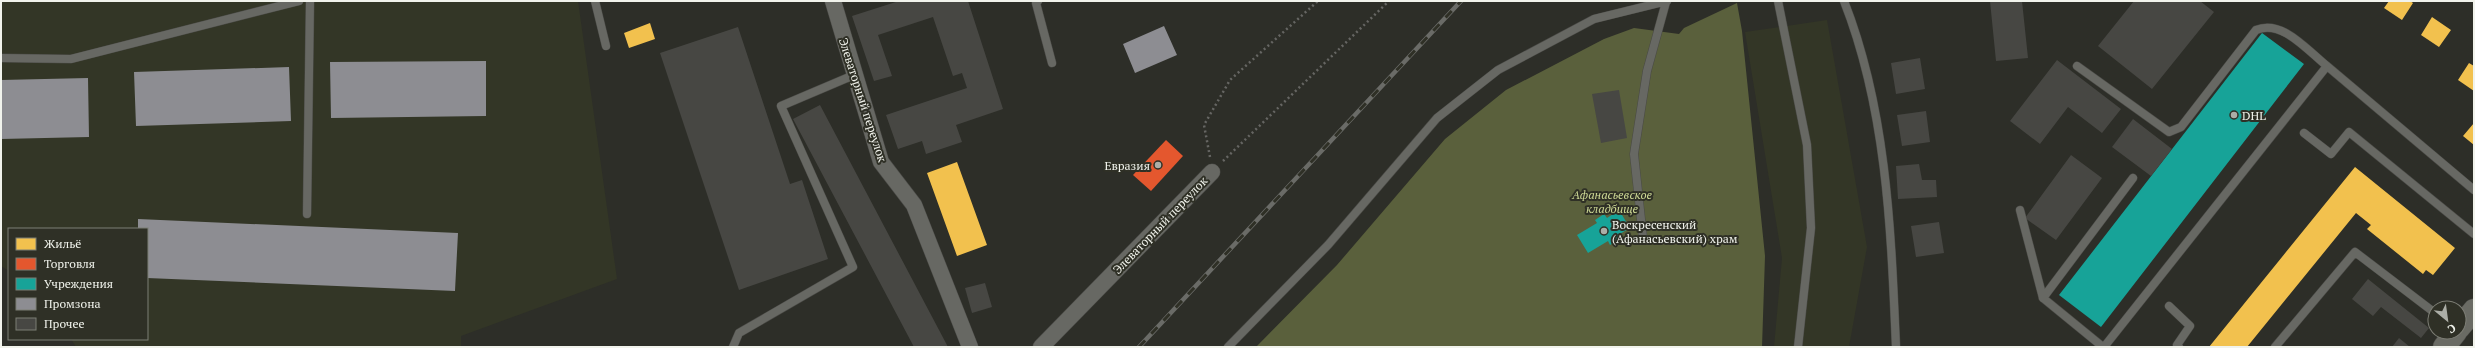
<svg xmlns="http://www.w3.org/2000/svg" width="2475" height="348" font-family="'PT Serif',serif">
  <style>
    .built { fill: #333626 }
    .forest { fill: #5a603c }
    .homes { fill: #f2c14e }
    .shops { fill: #e4572e }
    .public { fill: #17a398 }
    .industry { fill: #8d8d92 }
    .building { fill: #474743 }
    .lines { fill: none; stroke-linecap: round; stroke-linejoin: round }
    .service-casing { stroke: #4a4a46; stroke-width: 9 }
    .minor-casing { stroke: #4a4a46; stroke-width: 17 }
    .secondary-casing { stroke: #4a4a46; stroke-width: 23 }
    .path { stroke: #666663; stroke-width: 2.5; stroke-dasharray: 2 3; stroke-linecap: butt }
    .service { stroke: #676863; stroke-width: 8 }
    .minor { stroke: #676863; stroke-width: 16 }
    .secondary { stroke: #6a6b64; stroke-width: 22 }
    .rail-casing { stroke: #6a6b67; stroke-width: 4.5 }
    .rail { stroke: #2f3026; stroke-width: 3; stroke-dasharray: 9; stroke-linecap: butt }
    .poi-dot { fill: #acaea7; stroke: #2f3026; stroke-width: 1.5 }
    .labels { text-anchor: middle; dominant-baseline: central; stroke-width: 4; stroke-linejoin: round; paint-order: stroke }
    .street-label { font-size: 12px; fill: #f1f3ec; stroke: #2f3026 }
    .poi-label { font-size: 12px; fill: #f1f3ec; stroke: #2f3026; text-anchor: start }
    .park-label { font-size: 12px; font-style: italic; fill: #cfda96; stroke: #2f3026 }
  </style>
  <rect width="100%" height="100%" fill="#2d2e28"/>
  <path class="built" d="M1 1H578L617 279 461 336V347H76L71 339H147V229H9V271L1 266Z
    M1827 20 1867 247 1849 347H1774L1782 258 1745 32Z"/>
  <path class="forest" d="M1737 3 1742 31 1765 256 1762 347H1256L1337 265 1445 139 1506 90 1604 39 1634 28 1679 34 1684 28Z"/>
  <path class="homes" d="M2389 1H2410L2413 3 2402 20 2384 8Z
    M2432 17 2451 30 2439 47 2421 35Z
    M650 23 655 39 629 48 624 33Z
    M2469 63 2474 66V91L2458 80Z
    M2474 123V145L2463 136Z
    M957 162 987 245 957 256 927 173Z
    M2355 167 2455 248 2433 275 2426 270 2423 274 2367 229 2371 225 2356 213 2247 347H2209Z"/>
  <path class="shops" d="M1166 140 1183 156 1151 191 1133 175Z"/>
  <path class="public" d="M2262 33 2304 64 2101 327 2059 295Z
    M1619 210 1630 228 1618 235 1620 238 1610 245 1608 241 1588 253 1577 235 1597 223 1595 220 1604 214 1607 218Z"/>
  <path class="industry" d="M1164 26 1177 55 1135 73 1123 44Z
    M486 61V116L331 118 330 62Z
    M289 67 291 121 136 126 134 72Z
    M88 78 89 137 1 139V80Z
    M138 219 458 233 455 291 147 278V229H138Z"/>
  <path class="building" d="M899 1H968L1003 109 956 125 962 142 926 154 922 141 898 149 886 115 967 88 962 73 953 76 933 17 878 35 892 76 874 81 852 16Z
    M1990 1H2022L2028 58 1996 61Z
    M2134 1H2200L2214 12 2152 89 2098 46Z
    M738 27 790 184 802 180 828 259 739 290 660 53Z
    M1920 58 1925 89 1896 94 1891 63Z
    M2057 60 2121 109 2102 133 2068 107 2040 144 2010 121Z
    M1619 90 1627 138 1601 143 1592 94Z
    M820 105 948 347H914L793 119Z
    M1926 111 1930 142 1902 146 1897 115Z
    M2133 119 2172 149 2151 176 2112 147Z
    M2071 155 2102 178 2056 240 2025 218Z
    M1919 164 1922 180H1936L1937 197 1898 199 1896 166Z
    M1939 222 1944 253 1916 257 1911 226Z
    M2368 279 2429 328 2421 338 2381 307 2373 316 2352 299Z
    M985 283 992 307 972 313 965 288Z
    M2399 338 2410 347H2392Z"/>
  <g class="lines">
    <g class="service-casing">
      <path id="service" d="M595 1 606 46
        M1038 1 1036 3 1052 63
        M1778 1 1807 145 1811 228 1798 347
        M1844 1C1887 110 1891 231 1896 347
        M1 58 71 59 299 1
        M2077 66 2169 132 2181 127 2256 30C2282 19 2307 50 2327 66
        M2304 133 2331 154 2349 132 2474 234
        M2020 210 2043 298
        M307 214 310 1
        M1643 238 1634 154 1647 71 1666 2
        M2169 306 2190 326 2177 345 2179 347
        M733 347 739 333 853 267 781 106 854 75
        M1228 347 1328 245 1437 118 1498 70 1594 19 1667 1
        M2103 347 2043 298 2133 178
        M2104 347 2327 66 2474 190
        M2275 347 2355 252 2435 313"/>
    </g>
    <g class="minor-casing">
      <path id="minor" d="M833 1 881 162 914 205 970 347
        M1041 347 1212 172"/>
    </g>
    <g class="secondary-casing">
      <path id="secondary" d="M2459 328 2474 310
        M2444 347 2456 332"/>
    </g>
    <path class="path" d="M1210 157 1204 125 1230 80 1318 1
      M1223 161 1389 1"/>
    <use href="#service" class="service"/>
    <use href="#minor" class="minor"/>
    <use href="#secondary" class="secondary"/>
    <g class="rail-casing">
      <path id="rail" d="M1139 347 1461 1"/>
    </g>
    <use href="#rail" class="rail"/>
  </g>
  <g class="poi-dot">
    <circle cx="2234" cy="115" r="4"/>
    <circle cx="1158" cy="165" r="4"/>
    <circle cx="1604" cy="231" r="4"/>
  </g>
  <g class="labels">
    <g class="street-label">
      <text transform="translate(863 100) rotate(72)">Элеваторный переулок</text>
      <text transform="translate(1160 225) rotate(-46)">Элеваторный переулок</text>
    </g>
    <g class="poi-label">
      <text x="2242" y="115">DHL</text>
      <text x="1150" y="165" text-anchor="end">Евразия</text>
      <text x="1612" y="224">Воскресенский<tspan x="1612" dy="14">(Афанасьевский) храм</tspan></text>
    </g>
    <g class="park-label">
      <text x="1612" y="194">Афанасьевское<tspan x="1612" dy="14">кладбище</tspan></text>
    </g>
  </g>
  <rect width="2475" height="348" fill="none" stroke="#f1f3ec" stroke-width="4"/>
  <rect x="8" y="228" width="140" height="112" fill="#2f3026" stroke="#7d7e75"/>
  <rect x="16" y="238" width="20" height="12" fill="#f2c14e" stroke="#7d7e75"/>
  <text x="44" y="248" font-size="12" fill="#f1f3ec">Жильё</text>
  <rect x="16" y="258" width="20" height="12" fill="#e4572e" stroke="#7d7e75"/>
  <text x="44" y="268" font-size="12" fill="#f1f3ec">Торговля</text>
  <rect x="16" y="278" width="20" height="12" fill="#17a398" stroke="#7d7e75"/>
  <text x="44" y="288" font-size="12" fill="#f1f3ec">Учреждения</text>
  <rect x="16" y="298" width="20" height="12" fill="#8d8d92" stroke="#7d7e75"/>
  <text x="44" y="308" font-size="12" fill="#f1f3ec">Промзона</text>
  <rect x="16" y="318" width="20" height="12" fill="#474743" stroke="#7d7e75"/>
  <text x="44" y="328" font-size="12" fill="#f1f3ec">Прочее</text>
  <g transform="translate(2447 320) rotate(151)"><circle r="19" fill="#2f3026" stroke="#7d7e75"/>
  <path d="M0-3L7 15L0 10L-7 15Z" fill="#acaea7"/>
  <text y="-6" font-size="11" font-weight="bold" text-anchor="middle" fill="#f1f3ec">С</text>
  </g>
</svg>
